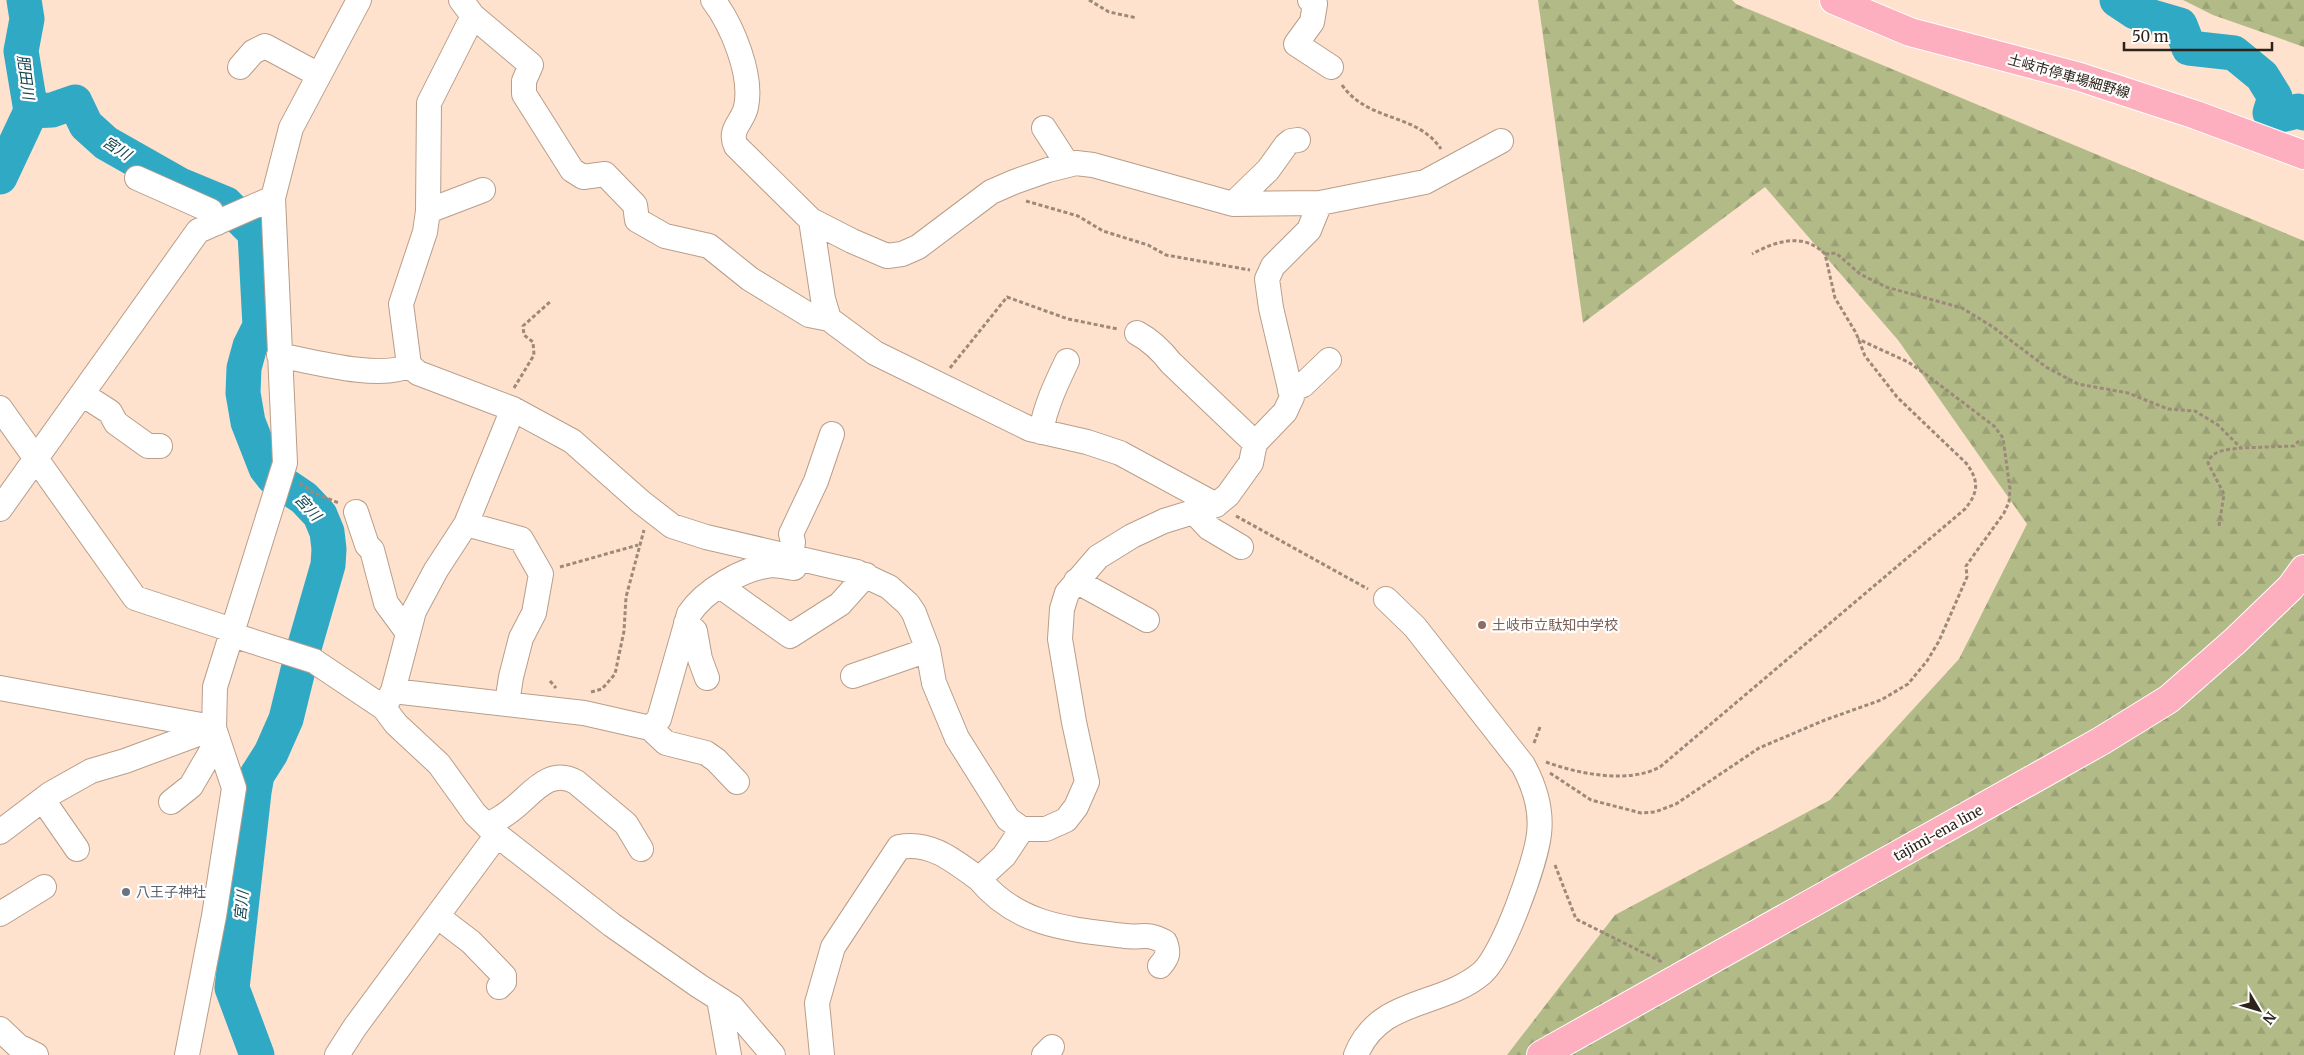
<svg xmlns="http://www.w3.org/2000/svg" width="2304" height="1055" font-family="Merriweather,'Noto Sans JP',serif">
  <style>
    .forest { fill: url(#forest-firs) }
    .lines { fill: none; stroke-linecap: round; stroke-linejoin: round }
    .river { stroke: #30a9c5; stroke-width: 35 }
    .minor-casing { stroke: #b89e8a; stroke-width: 26 }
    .major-casing { stroke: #fff; stroke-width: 30 }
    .path { stroke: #9d897a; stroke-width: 3; stroke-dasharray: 4 2.5; stroke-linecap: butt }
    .minor { stroke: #fff; stroke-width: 24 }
    .major { stroke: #fdafc0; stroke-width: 28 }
    .education-dot { fill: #8d6e63; stroke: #fff; stroke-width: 2 }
    .worship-dot { fill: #6b7280; stroke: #fff; stroke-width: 2 }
    .labels { text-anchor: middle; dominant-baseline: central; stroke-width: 4.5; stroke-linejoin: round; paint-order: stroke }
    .street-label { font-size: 14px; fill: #2d231b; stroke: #fff }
    .education-label { font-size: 14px; fill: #785e54; stroke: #fff; text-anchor: start }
    .worship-label { font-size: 14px; fill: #5b616d; stroke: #fff; text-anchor: start }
    .water-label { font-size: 15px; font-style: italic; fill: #144652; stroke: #fff }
  </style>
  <defs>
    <pattern id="forest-firs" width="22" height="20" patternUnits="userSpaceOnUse" patternTransform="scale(1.25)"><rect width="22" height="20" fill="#b2bb87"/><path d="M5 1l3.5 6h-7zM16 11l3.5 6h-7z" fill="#99a074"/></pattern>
  </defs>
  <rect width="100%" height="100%" fill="#fee2cd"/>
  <path class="forest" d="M1538 0H1732L1736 4 2304 241V1055H1507L1615 915 1830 800 1959 659 2027 524 1898 340 1765 187 1583 323Z
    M2183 0H2304V47L2213 15Z"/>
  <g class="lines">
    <path class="river" d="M2117 0 2135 12 2180 25 2189 48 2234 53 2262 76 2275 97 2270 113 2276 116 2298 111 2304 113
      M31 111 52 110 75 102 86 125 106 143 180 185 226 204 255 233 260 326 250 346 244 368 243 393 248 422 266 468 273 477 304 498 320 515 327 532 329 549 328 565 300 662 286 719 271 753 257 775 254 792 232 988 257 1055
      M0 177 31 111 21 51 27 19 24 0"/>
    <g class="minor-casing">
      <path id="minor" d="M461 0 473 16 429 103 428 211 425 232 401 304 409 365 418 373 513 409 572 441 641 502 672 526 706 537 857 572 889 587 908 604 914 613 928 650 934 683 957 738 1008 819 1022 829H1046L1066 820 1076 807 1087 782 1074 722 1060 639 1062 609 1067 593 1098 557 1132 536 1164 521 1216 505 1228 495 1251 463 1255 443 1285 412 1292 397 1271 308 1267 279 1273 266 1309 230 1320 203
        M713 0C732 25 753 75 746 107 743 122 728 129 736 146L811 220 852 241 887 256 902 254 918 247 991 192 1014 182 1048 170 1076 163 1093 165 1233 204 1320 203 1425 182 1501 141
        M1310 0 1315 4 1312 22 1296 44 1331 67
        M473 16 531 65 524 81V94L572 170 583 177 605 174 635 205 637 220 665 236 709 246 750 279 809 315 829 319
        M240 67 253 52 265 46 319 75
        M1044 128 1068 165
        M137 178 211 211 217 223
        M1237 204 1239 198 1268 170 1286 145 1291 141 1298 140
        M428 211 483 190
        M811 220 823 299 829 319 875 353 1030 429 1087 442 1120 453 1216 505
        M1137 333C1152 341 1161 350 1171 363L1255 443
        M279 355C310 361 383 381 409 365
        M1290 390 1303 385 1329 360
        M82 394 110 412 116 423 148 446H160
        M0 408 135 598 226 628 239 637 314 661 384 708 396 724 439 764 475 814 497 835 612 925 699 986 732 1007 773 1055
        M1041 432C1045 407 1056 384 1067 361
        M0 509 198 231 273 198
        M356 512 367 545 372 550 386 603 408 633
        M1194 512 1209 528 1241 547
        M466 524 521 539 541 574 534 613 521 638 511 677 507 703
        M791 557 793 542 791 534 816 481 832 434
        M1076 581 1147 620
        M720 586 790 636 840 604 866 575
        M686 623 695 631 700 659 707 678
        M853 676 928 650
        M0 688 212 727
        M393 691 584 713 650 728 666 743 706 753 716 760 737 782
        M386 704 393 691 414 611 436 570 466 524 513 409
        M650 728 659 719 689 614C705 590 742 569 771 565 778 565 787 567 794 568
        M43 800 77 849
        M171 802 191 786 212 750 219 745
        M487 826C494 821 503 817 510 811 530 797 548 766 576 782L626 824 641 849
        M0 832 50 794 91 771 125 761 214 728
        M979 879C1018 926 1068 929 1125 936 1143 938 1147 932 1165 942 1169 953 1168 957 1160 966
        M0 914 44 887
        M437 916 471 942 504 976V982L499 987
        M719 999 729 1055
        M0 1029 18 1046 36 1055
        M187 1055 214 916 234 788 214 728 215 687 285 463 273 198 291 128 359 0
        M337 1055 355 1027 497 835
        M822 1055 817 1003 833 947 899 847C931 841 954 861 979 879L1004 856 1022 829
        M1044 1055 1052 1047
        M1356 1055C1379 997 1441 1008 1482 973 1503 955 1536 862 1539 834 1542 809 1535 787 1523 765L1415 627 1386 599"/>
    </g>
    <g class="major-casing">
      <path id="major" d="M1834 0 1910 32 2080 77 2196 115 2304 155
        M1541 1055 2101 741 2169 699 2235 641 2291 587 2304 569"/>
    </g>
    <path class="path" d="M1089 0 1109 12 1137 18
      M1342 85C1369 123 1416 112 1441 149
      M1026 201 1078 216 1103 231 1148 245 1166 255 1250 270
      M1825 254 1836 253 1860 274 1886 287 1962 308 1993 327 2046 367 2078 384 2128 393 2168 409 2195 411 2218 425 2241 448 2294 446 2300 440
      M950 368 1007 297 1068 319 1118 329
      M514 388 534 355 533 342 524 335 523 326 551 301
      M300 483 312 492 339 503
      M1236 516 1368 589
      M2219 526 2224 494 2208 463C2212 449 2228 450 2241 448
      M560 567 638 545
      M550 681 556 688
      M591 692 602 689 615 674 624 631 626 597 644 530
      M1534 743 1540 727
      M1546 762C1579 774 1628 784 1660 767L1965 509C1979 492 1979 480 1966 463L1897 397 1865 356 1856 333 1835 298 1825 254C1803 232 1776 241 1752 254
      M1550 773 1591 800 1641 813 1655 812 1676 804 1759 748 1825 720 1881 700 1908 684 1927 661 1939 641 1967 577 1966 566 2004 513 2009 502 2010 489 2003 438 1994 426 1924 373 1908 362 1858 339
      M1555 865 1576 919 1662 962"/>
    <use href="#minor" class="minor"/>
    <use href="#major" class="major"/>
  </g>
  <circle class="education-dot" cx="1482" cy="625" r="5"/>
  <circle class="worship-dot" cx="126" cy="892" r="5"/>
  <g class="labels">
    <g class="street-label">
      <text transform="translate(2069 76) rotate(16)">土岐市停車場細野線</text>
      <text transform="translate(1938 833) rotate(-29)">tajimi-ena line</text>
    </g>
    <g class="education-label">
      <text x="1492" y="625">土岐市立駄知中学校</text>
    </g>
    <g class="worship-label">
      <text x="136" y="892">八王子神社</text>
    </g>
    <g class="water-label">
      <text transform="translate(26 77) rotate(82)">肥田川</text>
      <text transform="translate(117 148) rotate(33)">宮川</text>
      <text transform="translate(308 507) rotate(47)">宮川</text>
      <text transform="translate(241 906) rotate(-84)">宮川</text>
    </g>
  </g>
  <g transform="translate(2259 1010) rotate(128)" stroke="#ffffff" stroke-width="4" paint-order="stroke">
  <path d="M0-4L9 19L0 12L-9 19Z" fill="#2d231b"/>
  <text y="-8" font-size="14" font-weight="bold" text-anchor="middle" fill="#2d231b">N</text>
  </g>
  <path d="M2124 42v8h148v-8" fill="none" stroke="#2d231b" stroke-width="2.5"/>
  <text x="2132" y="42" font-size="15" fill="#2d231b" stroke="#ffffff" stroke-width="4" paint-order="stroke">50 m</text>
</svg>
